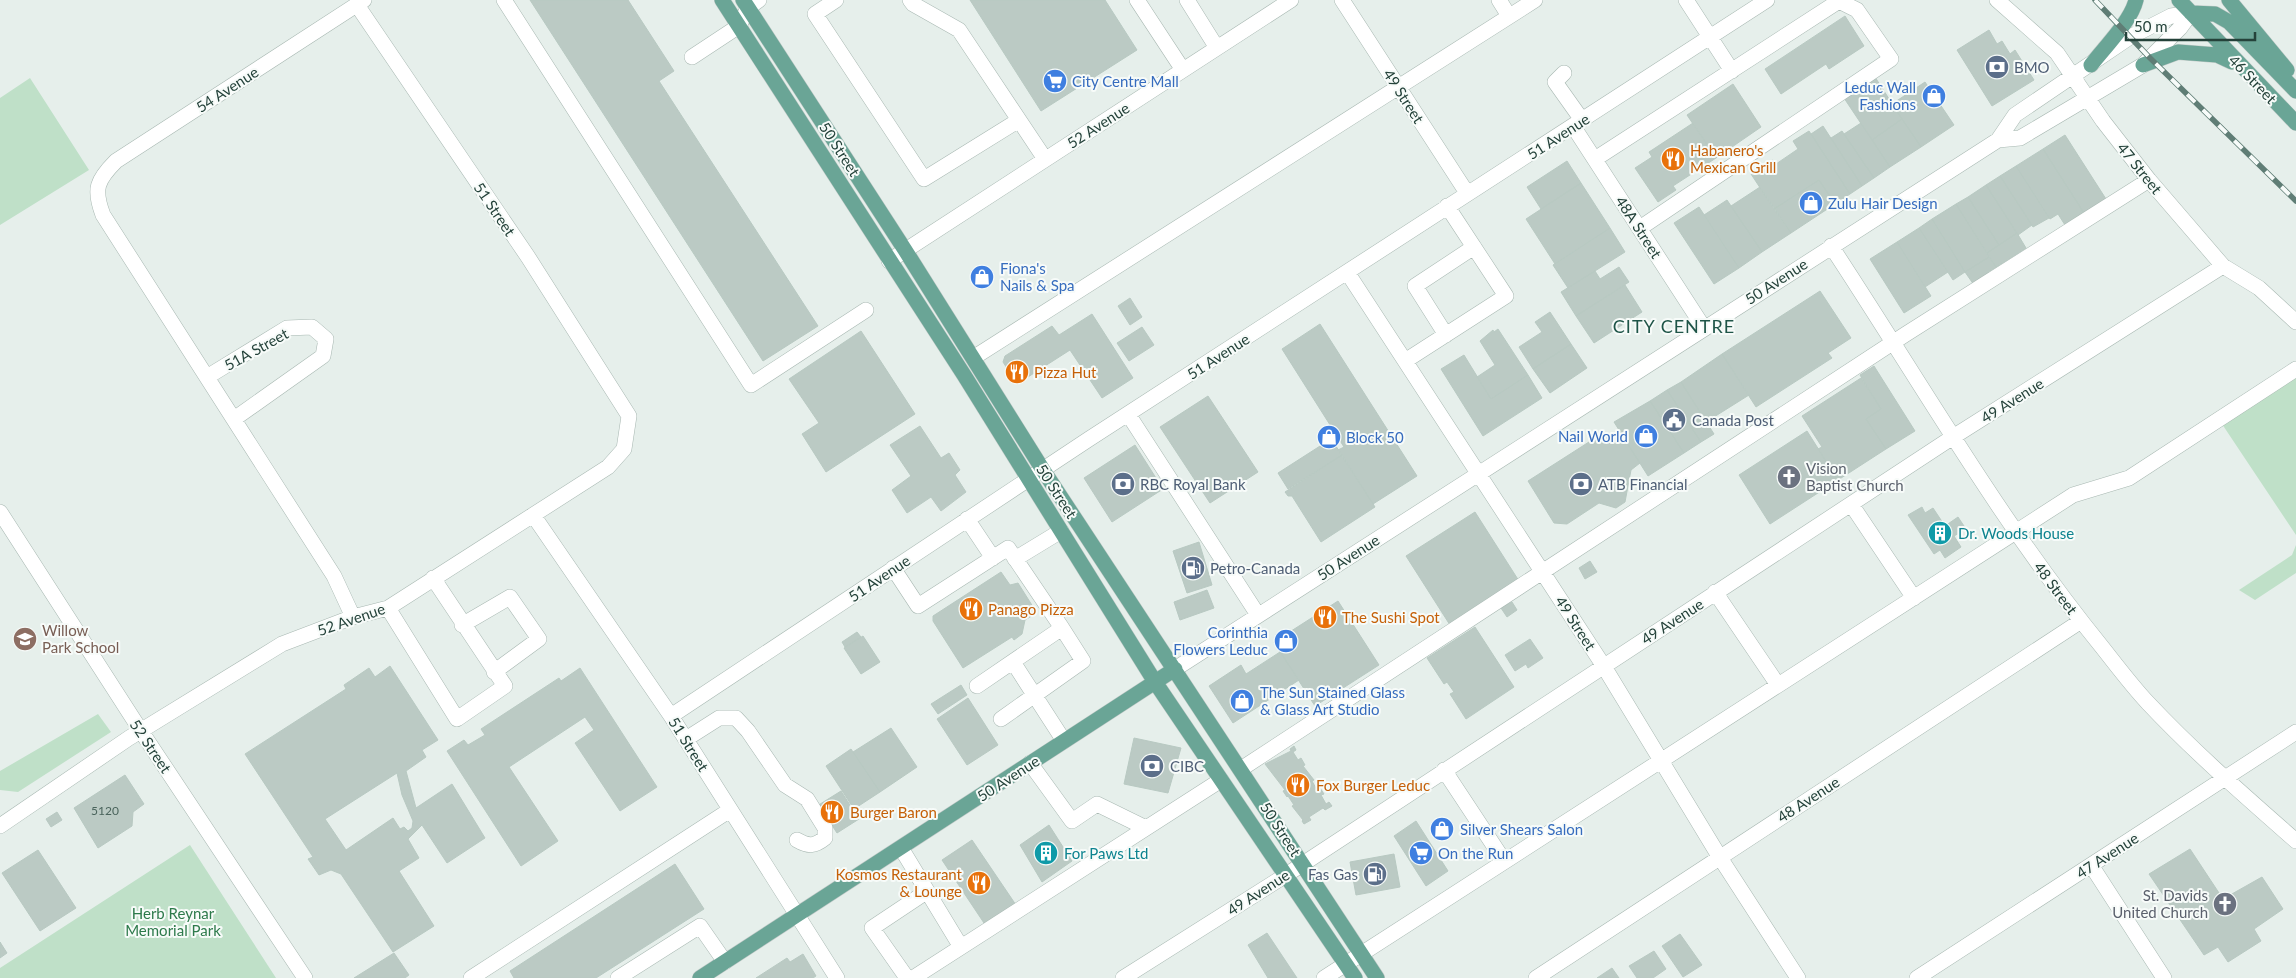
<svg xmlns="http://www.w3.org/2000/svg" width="2296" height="978" font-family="Lato,sans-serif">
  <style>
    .green { fill: #bfe0c8 }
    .building { fill: #bbcac4; stroke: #b8c9c2; fill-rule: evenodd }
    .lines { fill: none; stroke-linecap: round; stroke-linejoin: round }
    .minor-casing { stroke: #a8b8b2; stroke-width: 16 }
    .major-casing { stroke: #c2cac8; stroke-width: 16 }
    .minor { stroke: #fff; stroke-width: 15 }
    .major { stroke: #6aa596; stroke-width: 15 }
    .rail-casing { stroke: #5f7d75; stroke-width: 5.5 }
    .rail { stroke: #f7fbf9; stroke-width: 4; stroke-dasharray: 11; stroke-linecap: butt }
    .labels { text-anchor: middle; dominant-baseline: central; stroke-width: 4; stroke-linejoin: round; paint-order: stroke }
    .number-label { font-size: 12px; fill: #4a645c }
    .service-label { font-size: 15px; fill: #4e5e75; stroke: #f7fbf9; text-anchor: start }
    .street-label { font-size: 15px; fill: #24423a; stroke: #f7fbf9 }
    .shop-label { font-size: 15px; fill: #366cbe; stroke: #f7fbf9; text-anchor: start }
    .food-label { font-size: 15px; fill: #c56008; stroke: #f7fbf9; text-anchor: start }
    .worship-label { font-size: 15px; fill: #5b616d; stroke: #f7fbf9; text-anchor: start }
    .culture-label { font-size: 15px; fill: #0d838f; stroke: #f7fbf9; text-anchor: start }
    .education-label { font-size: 15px; fill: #785e54; stroke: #f7fbf9; text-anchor: start }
    .park-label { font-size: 15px; fill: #2d7a4b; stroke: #f7fbf9 }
    .quarter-label { font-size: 18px; letter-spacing: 1px; fill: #1f5548; stroke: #f7fbf9 }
  </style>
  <rect width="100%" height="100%" fill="#e6efeb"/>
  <path class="green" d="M30 78 89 170 0 225V98Z
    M2296 372V535L2222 424Z
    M2296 545V573L2255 600 2239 590 2292 555Z
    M98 714 111 732 18 792 0 790V771Z
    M190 845 276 978H0V968Z"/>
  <path class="building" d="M530 0H628L674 71 659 81 818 326 763 361Z
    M970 0H1105L1137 50 1041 111Z
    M1845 16 1864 46 1829 69 1826 64 1781 94 1765 69Z
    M1989 30 1997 44 2002 41 2010 54 2015 50 2034 80 1992 106 1957 50Z
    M1875 77 1902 119 1872 140 1844 98Z
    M1925 82 1954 125 1921 147 1892 104Z
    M1733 84 1761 127 1716 158 1687 115Z
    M1902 119 1921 147 1890 167 1872 140Z
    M1693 123 1716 158 1673 186 1676 190 1658 202 1635 168 1652 157 1649 152Z
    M1861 123 1890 167 1874 178 1844 134Z
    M1823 126 1862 186 1850 194 1811 134Z
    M1809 131 1850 194 1835 204 1819 180 1774 209 1751 174 1773 160 1776 164 1798 149 1793 141Z
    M1842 131 1874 178 1862 186 1831 138Z
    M2065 135 2106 199 2084 213 2043 149Z
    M2043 149 2084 213 2065 225 2058 214 2050 219 2016 166Z
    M1567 161 1581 183 1541 209 1527 187Z
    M2016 166 2049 218 2033 227 2000 176Z
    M2000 176 2032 225 2018 235 1986 185Z
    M1819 180 1835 204 1791 233 1774 209Z
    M1581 183 1610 228 1555 264 1526 219Z
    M1986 185 2017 233 1999 245 1968 197Z
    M1760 187 1791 233 1762 252 1731 206Z
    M1968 197 1999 245 1987 253 1956 204Z
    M1727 200 1762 252 1739 268 1704 215Z
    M1956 204 1989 257 1965 272 1932 219Z
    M1699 207 1739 268 1714 284 1674 223Z
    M1932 219 1965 272 1953 280 1919 228Z
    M1610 228 1625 252 1568 288 1553 265Z
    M1919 228 1948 272 1925 287 1897 242Z
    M2017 233 2026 248 1996 267 1987 253Z
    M1897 242 1931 296 1904 313 1870 259Z
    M1989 257 1996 267 1988 272 1990 274 1974 285 1965 272Z
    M1619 267 1629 282 1576 316 1561 292 1595 271 1600 279Z
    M1625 285 1642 312 1594 343 1576 316Z
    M1820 291 1851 338 1828 353 1832 358 1756 407 1722 354Z
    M1130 298 1142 317 1130 325 1118 306Z
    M1550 312 1571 344 1533 369 1519 347 1542 332 1535 322Z
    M1092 314 1133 378 1102 398 1070 350 1017 384 1003 362 1005 356 1052 326 1059 335Z
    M1320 324 1417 476 1373 504 1338 450 1344 447 1282 349Z
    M1142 327 1154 345 1129 361 1117 343Z
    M1498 329 1528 375 1491 399 1477 377 1495 365 1480 341 1493 330 1494 332Z
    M861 331 915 414 826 472 802 434 819 423 789 379Z
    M1571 344 1587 368 1550 393 1533 369Z
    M1722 354 1749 395 1706 422 1681 382Z
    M1464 355 1491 399 1528 375 1542 398 1483 436 1441 369Z
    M1874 366 1915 431 1886 449 1866 419 1881 409 1860 375Z
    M1861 378 1881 409 1866 419 1886 449 1838 480 1818 449 1822 447 1802 416Z
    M1681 382 1714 434 1701 442 1667 390Z
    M1667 390 1701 442 1684 453 1650 401Z
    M1208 396 1258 472 1210 503 1160 427Z
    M1650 401 1684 453 1648 476 1614 422Z
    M920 426 941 458 949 453 960 470 955 475 966 492 941 511 931 497 907 513 892 490 911 476 890 445Z
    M1807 431 1838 480 1770 524 1739 475Z
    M1603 433 1611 437 1621 434 1640 463 1631 470 1625 502 1616 508 1599 503 1567 524 1554 523 1528 481Z
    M1331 439 1342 455 1288 489 1278 473Z
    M1135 445 1163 489 1112 522 1084 478Z
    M1342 455 1375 507 1321 542 1292 496H1288L1285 492Z
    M1922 507 1925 513 1933 508 1945 526 1958 517 1966 529 1954 536 1961 547 1945 558 1940 550 1934 554 1908 515Z
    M1475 512 1519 581 1450 625 1406 556Z
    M1199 542 1212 585 1187 593 1173 551Z
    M1590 561 1597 572 1585 579 1579 568Z
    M1001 572 1010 585 1018 583 1035 610V614L1025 620 1022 634 1014 640 1012 637 963 668 933 621V616Z
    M1207 590 1214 608 1180 620 1174 602Z
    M1338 601 1379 665 1315 706 1274 642Z
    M1512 602 1517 610 1507 617 1501 608Z
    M1475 627 1514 687 1466 719 1450 694 1454 692 1447 682 1444 684 1427 658Z
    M857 632 861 637 845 647 842 642Z
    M863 636 880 662 861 674 844 648Z
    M1530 639 1543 658 1528 668 1526 664 1515 671 1505 655Z
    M1280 652 1299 680 1233 723 1209 686 1241 665 1246 674Z
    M390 666 438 740 422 750 426 757 406 771 416 808 452 784 485 838 447 863 422 825 408 839 419 858 399 871 434 926 393 952 341 874 331 870 319 875 308 859 313 857 245 754 346 689 344 685 369 668 375 677ZM397 773 402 795 413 821 412 828 408 831 404 827 400 829 393 818 346 850 325 819Z
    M580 668 657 787 620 811 575 743 594 730 585 717 509 767 558 841 521 866 447 751 464 740 468 745 485 735 481 729 559 678 561 681Z
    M961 685 967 695 938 714 931 704Z
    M968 698 998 745 967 765 937 719Z
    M891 728 917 767 880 792 853 752Z
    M1134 738 1181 748 1168 793 1124 784Z
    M1294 746 1296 750 1293 752 1298 760 1301 758 1305 765 1303 766 1314 780 1312 781 1317 790 1320 788 1324 794 1321 795 1326 804 1329 802 1332 806 1325 810 1323 808 1309 817 1311 820 1304 824 1302 821 1303 820 1292 806 1294 805 1288 796 1287 797 1283 791 1285 790 1265 764 1291 751 1290 749Z
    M851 749 880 792 854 809 826 766Z
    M125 775 144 804 133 812 132 826 98 848 74 808Z
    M841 791 859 819 837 833 824 813 809 811Z
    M57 812 62 820 51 827 46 819Z
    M1416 821 1448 871 1426 886 1394 836Z
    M1049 825 1072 861 1042 882 1020 845Z
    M972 840 1016 905 986 926 942 860Z
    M2190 849 2223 899 2262 877 2283 909 2254 929 2261 941 2228 962 2218 947 2204 955 2149 874Z
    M38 850 76 908 40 931 2 873Z
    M1394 854 1400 887 1356 895 1350 862Z
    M675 864 704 909 596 978H514L510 971Z
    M1267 933 1297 978H1268L1248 945Z
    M1680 934 1702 965 1683 977 1662 946Z
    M0 942 7 953 0 958Z
    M1654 951 1666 969 1653 978H1637L1629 966Z
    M394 953 409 975 405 978H354Z
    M803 954 816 976 813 978H756L787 958 790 962Z
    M1612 968 1619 978H1597Z"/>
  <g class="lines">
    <g class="minor-casing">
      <path id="minor" d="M504 0 751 385 866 310
        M836 0 815 14 924 179 1019 120
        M910 0 913 4 959 30 1045 159
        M1137 0 1183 70
        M1187 0 1217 48
        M1342 0 1467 193
        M1499 0 1509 16
        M1686 0 1732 71
        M1997 0 2057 53 2103 121 2149 180 2223 266 2259 288 2296 322
        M692 57 739 26 748 8 759 0
        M1564 73 1555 82 1582 120
        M1573 126 1704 328
        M1998 140 2020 138 2143 65 2180 28 2191 13
        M1595 159 1839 1
        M1640 228 1891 59 1857 10 1837 0
        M1831 246C1920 381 2000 522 2102 647 2117 666 2132 686 2148 703 2194 752 2246 797 2296 841
        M889 261 1291 0
        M1347 272 1603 665 1719 856 1798 978
        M1446 335 1415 286 1474 247
        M973 358 1535 0
        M1405 361 1506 296 1447 206
        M207 377 287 328 312 327 326 339 323 356 234 419
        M1128 414 1258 615
        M1851 504 1914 598
        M0 512 141 731 305 978
        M533 515 671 716 837 978
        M967 519 993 558
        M1015 559 1061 531
        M893 568 918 606 1008 548 1062 628 977 686
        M1715 592 1778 685
        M388 608 457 719 505 686 433 578
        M353 617 334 576 103 215C93 189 97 180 116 161L364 0
        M462 625 510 597 539 639 494 672
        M1013 662 1064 741
        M1175 669 1998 140 2015 115 2130 37 2171 16 2191 13
        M671 716 1089 439 1767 0
        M1001 719 1083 661 1062 628
        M686 739 719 718H736L748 731 785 785 807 799 825 828V838C815 846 809 847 797 840
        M1030 763 1072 821 1097 804 1146 828
        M1241 769 1906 334 2149 180
        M1444 770 1504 861
        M0 826 129 738 282 644 353 617 388 608 608 467 624 449 629 416 528 257 357 5
        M901 848 961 947
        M2091 865 2164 978
        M471 978 730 810
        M618 978 700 926 725 962
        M907 978 872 928 926 892
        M913 978 1221 780
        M1123 978 1286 875 1953 437 2223 266
        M1324 978 2073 495 2129 478 2296 369
        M1536 978 2081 621
        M1917 978 2296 732"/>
    </g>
    <g class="major-casing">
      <path id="major" d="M722 0 964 375 1155 682 1355 978
        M743 0 905 250 1043 470 1377 978
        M2179 0 2296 123
        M2229 0 2287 70
        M2191 13 2215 14 2229 22 2296 91
        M2091 65C2105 47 2131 21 2136 0
        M2143 65 2178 52 2217 55 2232 62
        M700 978 1175 669"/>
    </g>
    <use href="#minor" class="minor"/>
    <use href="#major" class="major"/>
    <g class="rail-casing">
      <path id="rail" d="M2095 0 2150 58 2296 201"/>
    </g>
    <use href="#rail" class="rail"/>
  </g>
  <defs>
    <g id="bank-disc" transform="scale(1.25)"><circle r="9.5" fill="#5c6f8a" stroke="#f7fbf9"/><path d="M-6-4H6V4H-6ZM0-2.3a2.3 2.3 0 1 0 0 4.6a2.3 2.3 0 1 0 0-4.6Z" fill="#fff"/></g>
    <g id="supermarket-disc" transform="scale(1.25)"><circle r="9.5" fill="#3f7fe0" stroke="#f7fbf9"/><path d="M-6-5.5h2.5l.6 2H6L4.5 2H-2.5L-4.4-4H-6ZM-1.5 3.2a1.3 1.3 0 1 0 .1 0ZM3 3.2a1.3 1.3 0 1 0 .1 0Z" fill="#fff"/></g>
    <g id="shop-disc" transform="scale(1.25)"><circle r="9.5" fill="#3f7fe0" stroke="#f7fbf9"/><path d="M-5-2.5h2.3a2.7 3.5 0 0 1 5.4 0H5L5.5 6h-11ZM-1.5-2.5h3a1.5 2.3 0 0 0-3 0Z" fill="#fff"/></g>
    <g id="restaurant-disc" transform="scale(1.25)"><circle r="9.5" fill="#e8710a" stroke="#f7fbf9"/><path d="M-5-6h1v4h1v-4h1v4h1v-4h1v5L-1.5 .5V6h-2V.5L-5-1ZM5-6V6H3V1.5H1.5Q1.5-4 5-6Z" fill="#fff"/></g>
    <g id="civic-disc" transform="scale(1.25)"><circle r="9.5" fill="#5c6f8a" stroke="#f7fbf9"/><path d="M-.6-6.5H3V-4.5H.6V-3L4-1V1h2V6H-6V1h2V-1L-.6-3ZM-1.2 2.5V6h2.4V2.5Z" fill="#fff"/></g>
    <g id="church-disc" transform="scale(1.25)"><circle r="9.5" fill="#6b7280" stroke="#f7fbf9"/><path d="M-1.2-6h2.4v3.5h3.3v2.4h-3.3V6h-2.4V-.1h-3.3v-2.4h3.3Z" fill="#fff"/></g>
    <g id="building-disc" transform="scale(1.25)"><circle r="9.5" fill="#0f9aa8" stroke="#f7fbf9"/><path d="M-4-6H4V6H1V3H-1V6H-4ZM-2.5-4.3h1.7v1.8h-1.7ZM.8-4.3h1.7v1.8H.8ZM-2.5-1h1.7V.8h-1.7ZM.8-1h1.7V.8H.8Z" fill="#fff"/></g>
    <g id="fuel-disc" transform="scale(1.25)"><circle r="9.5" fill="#5c6f8a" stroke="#f7fbf9"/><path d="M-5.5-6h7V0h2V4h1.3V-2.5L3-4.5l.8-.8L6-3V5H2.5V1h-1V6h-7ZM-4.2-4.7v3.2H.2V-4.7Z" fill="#fff"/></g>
    <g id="school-disc" transform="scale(1.25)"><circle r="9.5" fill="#8d6e63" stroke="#f7fbf9"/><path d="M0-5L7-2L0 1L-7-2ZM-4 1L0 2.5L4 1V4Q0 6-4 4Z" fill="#fff"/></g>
  </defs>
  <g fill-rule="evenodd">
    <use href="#bank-disc" x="1997" y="67"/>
    <use href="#supermarket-disc" x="1055" y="81"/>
    <use href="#shop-disc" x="1934" y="96"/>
    <use href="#restaurant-disc" x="1673" y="159"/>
    <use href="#shop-disc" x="1811" y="203"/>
    <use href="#shop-disc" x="982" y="277"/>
    <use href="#restaurant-disc" x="1017" y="372"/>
    <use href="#civic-disc" x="1674" y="420"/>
    <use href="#shop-disc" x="1646" y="436"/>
    <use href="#shop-disc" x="1329" y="437"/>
    <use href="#church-disc" x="1789" y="477"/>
    <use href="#bank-disc" x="1123" y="484"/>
    <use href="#bank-disc" x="1581" y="484"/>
    <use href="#building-disc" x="1940" y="533"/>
    <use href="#fuel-disc" x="1193" y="568"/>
    <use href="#restaurant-disc" x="971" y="609"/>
    <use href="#restaurant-disc" x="1325" y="617"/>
    <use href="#school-disc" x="25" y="639"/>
    <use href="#shop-disc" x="1286" y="641"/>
    <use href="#shop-disc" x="1242" y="701"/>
    <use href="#bank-disc" x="1152" y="766"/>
    <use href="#restaurant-disc" x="1298" y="785"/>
    <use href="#restaurant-disc" x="832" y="812"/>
    <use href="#shop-disc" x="1442" y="829"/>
    <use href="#building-disc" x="1046" y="853"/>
    <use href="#supermarket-disc" x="1421" y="853"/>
    <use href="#fuel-disc" x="1375" y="874"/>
    <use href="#restaurant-disc" x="979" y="883"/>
    <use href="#church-disc" x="2225" y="904"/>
  </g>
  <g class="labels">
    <g class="number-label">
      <text x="105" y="810">5120</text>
    </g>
    <g class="service-label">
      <text x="2014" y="67">BMO</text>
      <text x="1692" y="420">Canada Post</text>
      <text x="1140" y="484">RBC Royal Bank</text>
      <text x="1598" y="484">ATB Financial</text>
      <text x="1210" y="568">Petro-Canada</text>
      <text x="1170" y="766">CIBC</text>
      <text x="1358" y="874" text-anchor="end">Fas Gas</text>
    </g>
    <g class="street-label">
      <text transform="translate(2253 79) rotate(46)">46 Street</text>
      <text transform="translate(227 89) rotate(-33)">54 Avenue</text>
      <text transform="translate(1404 96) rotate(57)">49 Street</text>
      <text transform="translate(1098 125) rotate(-33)">52 Avenue</text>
      <text transform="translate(1558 136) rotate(-33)">51 Avenue</text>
      <text transform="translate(840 149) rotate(57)">50 Street</text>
      <text transform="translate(2140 168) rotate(51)">47 Street</text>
      <text transform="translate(495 209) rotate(56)">51 Street</text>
      <text transform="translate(1639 227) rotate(57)">48A Street</text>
      <text transform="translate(1776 281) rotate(-33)">50 Avenue</text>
      <text transform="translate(256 349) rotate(-29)">51A Street</text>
      <text transform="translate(1218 356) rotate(-33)">51 Avenue</text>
      <text transform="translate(2012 400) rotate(-32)">49 Avenue</text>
      <text transform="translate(1057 491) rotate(57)">50 Street</text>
      <text transform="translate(1348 557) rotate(-33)">50 Avenue</text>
      <text transform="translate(879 578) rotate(-34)">51 Avenue</text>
      <text transform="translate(2056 588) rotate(53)">48 Street</text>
      <text transform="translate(351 619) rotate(-19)">52 Avenue</text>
      <text transform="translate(1672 621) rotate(-33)">49 Avenue</text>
      <text transform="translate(1576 623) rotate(57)">49 Street</text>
      <text transform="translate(689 744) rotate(58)">51 Street</text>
      <text transform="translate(151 746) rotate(56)">52 Street</text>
      <text transform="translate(1008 778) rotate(-33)">50 Avenue</text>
      <text transform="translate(1808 799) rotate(-33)">48 Avenue</text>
      <text transform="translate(1281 829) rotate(57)">50 Street</text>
      <text transform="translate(2107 855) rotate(-33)">47 Avenue</text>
      <text transform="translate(1258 892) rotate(-33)">49 Avenue</text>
    </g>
    <g class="shop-label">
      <text x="1072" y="81">City Centre Mall</text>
      <text x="1916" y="87" text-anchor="end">Leduc Wall<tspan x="1916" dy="17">Fashions</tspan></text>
      <text x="1828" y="203">Zulu Hair Design</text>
      <text x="1000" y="268">Fiona's<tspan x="1000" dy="17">Nails &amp; Spa</tspan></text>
      <text x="1628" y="436" text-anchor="end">Nail World</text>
      <text x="1346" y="437">Block 50</text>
      <text x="1268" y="632" text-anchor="end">Corinthia<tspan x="1268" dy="17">Flowers Leduc</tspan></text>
      <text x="1260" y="692">The Sun Stained Glass<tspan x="1260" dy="17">&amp; Glass Art Studio</tspan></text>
      <text x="1460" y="829">Silver Shears Salon</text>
      <text x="1438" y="853">On the Run</text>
    </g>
    <g class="food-label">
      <text x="1690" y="150">Habanero's<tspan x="1690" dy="17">Mexican Grill</tspan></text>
      <text x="1034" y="372">Pizza Hut</text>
      <text x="988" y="609">Panago Pizza</text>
      <text x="1342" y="617">The Sushi Spot</text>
      <text x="1316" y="785">Fox Burger Leduc</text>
      <text x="850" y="812">Burger Baron</text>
      <text x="962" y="874" text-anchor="end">Kosmos Restaurant<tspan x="962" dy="17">&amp; Lounge</tspan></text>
    </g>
    <g class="worship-label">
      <text x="1806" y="468">Vision<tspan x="1806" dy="17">Baptist Church</tspan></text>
      <text x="2208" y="895" text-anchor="end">St. Davids<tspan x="2208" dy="17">United Church</tspan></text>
    </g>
    <g class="culture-label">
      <text x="1958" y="533">Dr. Woods House</text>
      <text x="1064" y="853">For Paws Ltd</text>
    </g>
    <g class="education-label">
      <text x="42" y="630">Willow<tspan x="42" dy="17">Park School</tspan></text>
    </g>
    <g class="park-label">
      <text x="173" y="913">Herb Reynar<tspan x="173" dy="17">Memorial Park</tspan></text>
    </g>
    <g class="quarter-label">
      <text x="1674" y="326">CITY CENTRE</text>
    </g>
  </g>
  <path d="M2126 32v8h129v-8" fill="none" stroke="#24423a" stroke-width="2.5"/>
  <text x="2134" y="32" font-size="15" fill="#24423a" stroke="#f7fbf9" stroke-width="4" paint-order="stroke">50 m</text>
</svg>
